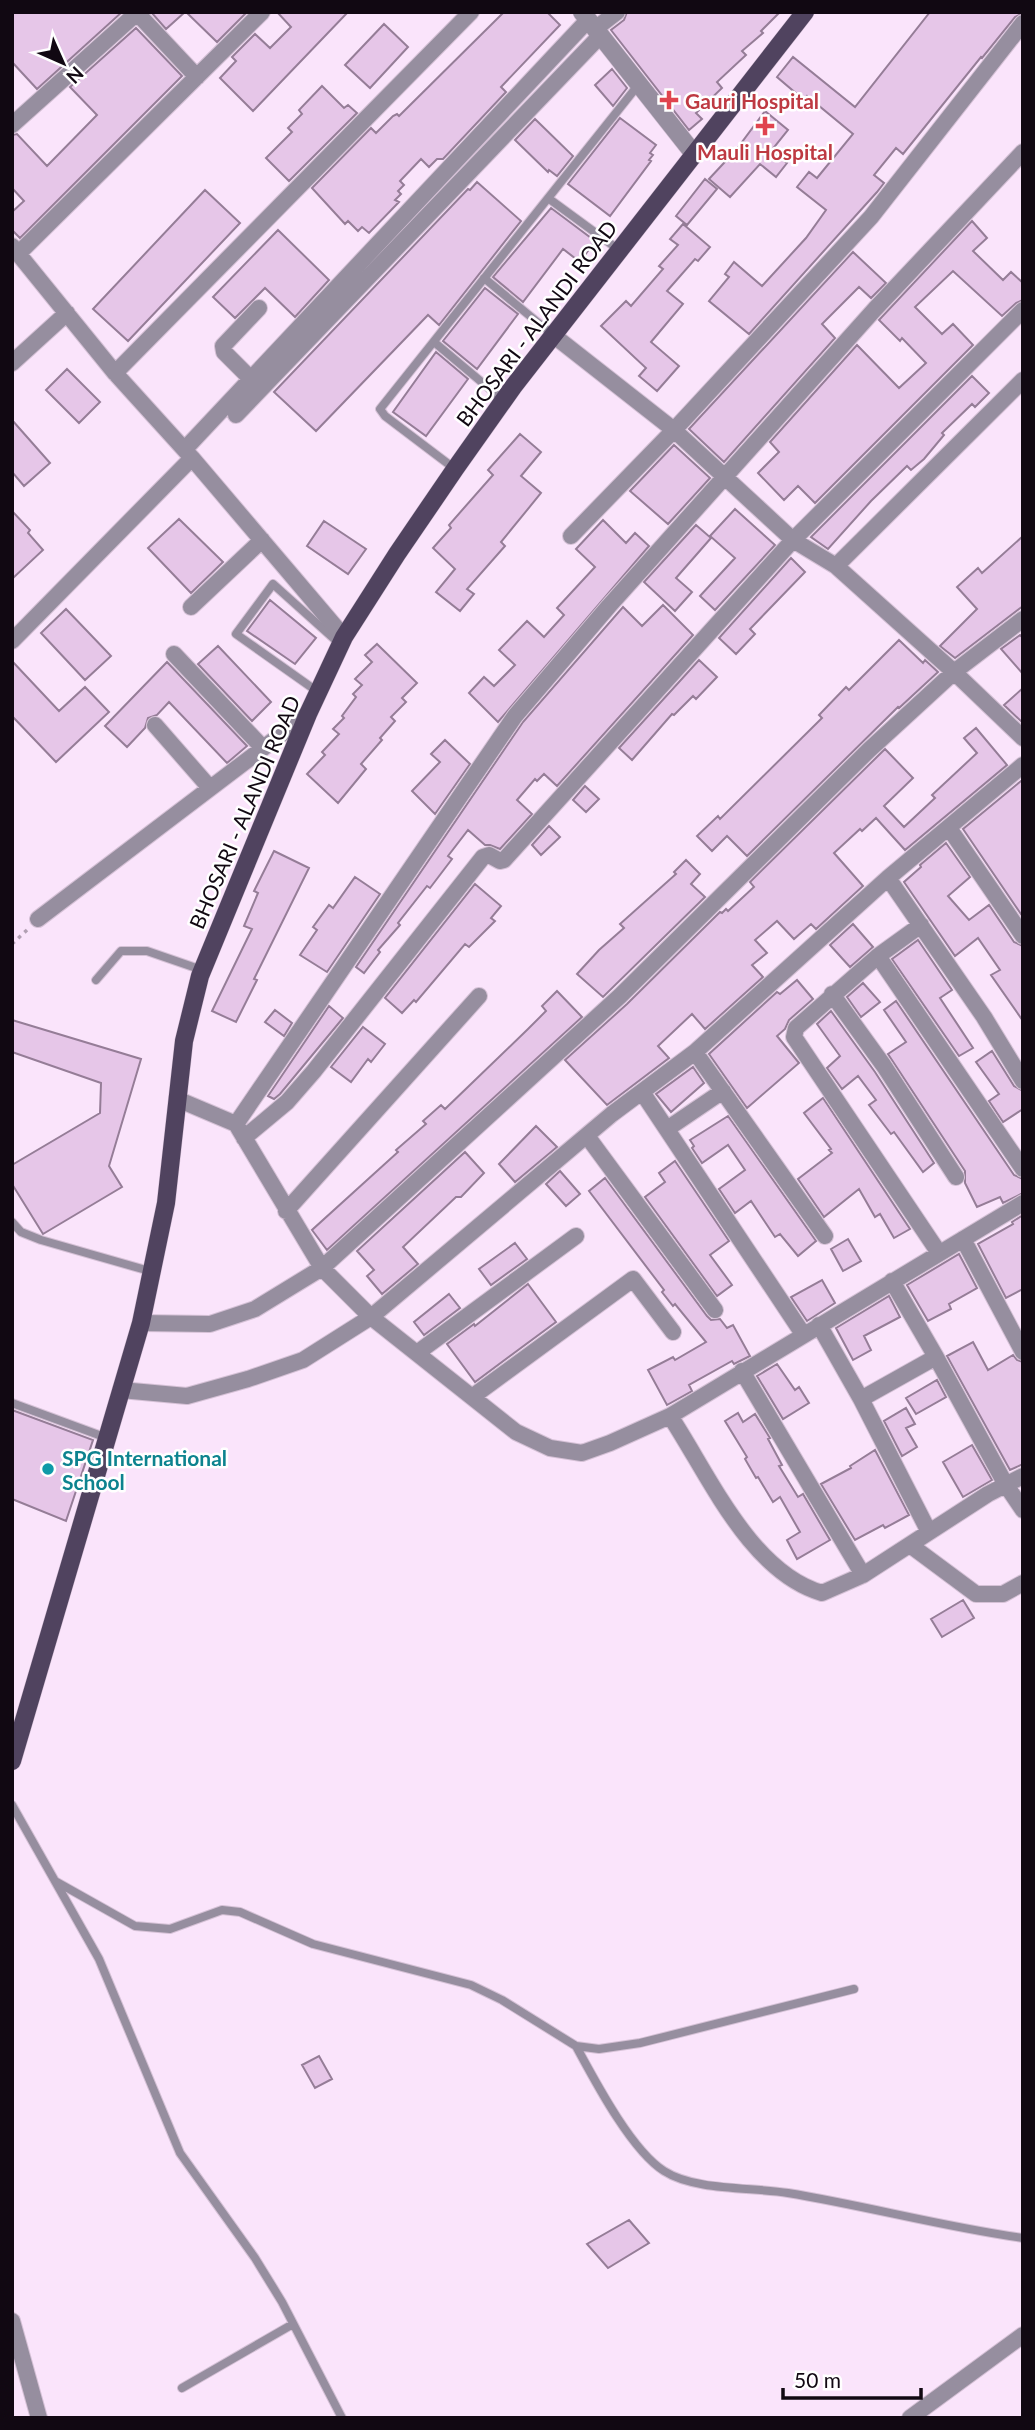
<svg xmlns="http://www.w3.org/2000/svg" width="1035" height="2430" font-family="Lato,sans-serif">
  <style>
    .building { fill: #e6c6e8; stroke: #957d97; stroke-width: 2 }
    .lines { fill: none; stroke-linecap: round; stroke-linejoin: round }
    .service-casing { stroke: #d5c1d6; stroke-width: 10 }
    .minor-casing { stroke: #d5c1d6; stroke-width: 18 }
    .tertiary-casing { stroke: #d5c1d6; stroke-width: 19 }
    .primary-casing { stroke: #d5c1d6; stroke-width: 19 }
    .path { stroke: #b2a0b3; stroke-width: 3.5; stroke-dasharray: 3.5 5; stroke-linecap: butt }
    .service { stroke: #968e9f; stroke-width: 8 }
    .minor { stroke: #968e9f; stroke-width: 16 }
    .tertiary { stroke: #968e9f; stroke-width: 18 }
    .primary { stroke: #50435f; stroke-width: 18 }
    .health-dot { fill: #e0444e; stroke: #fff; stroke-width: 2.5 }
    .culture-dot { fill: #0f9aa8; stroke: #fff; stroke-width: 2.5 }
    .labels { text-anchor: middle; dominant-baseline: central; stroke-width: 5; stroke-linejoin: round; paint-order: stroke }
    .health-label { font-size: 21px; font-weight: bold; fill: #be3a42; stroke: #fff; text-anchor: start }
    .street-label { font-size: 21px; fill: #110812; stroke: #fff }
    .culture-label { font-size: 21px; font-weight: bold; fill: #0d838f; stroke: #fff; text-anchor: start }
  </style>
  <rect width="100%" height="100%" fill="#fae4fb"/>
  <path class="building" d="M12 12H122L37 89 12 62Z
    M151 12H185L166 29Z
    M186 12H247L217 42Z
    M277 12H348L253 111 220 78 236 61 232 57 255 34 270 48 291 27Z
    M504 12H547L560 25 501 87 506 92 443 159H437L429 167 421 159 400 181 404 185 398 191 401 194 395 200 399 202 369 233 362 227 358 231 348 221 345 224 312 188 371 128 376 133 393 116 397 114 399 116Z
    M627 12H780L761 31 763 33 742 51 746 55 717 82 722 88 696 113 702 119 689 130 611 30 624 20Z
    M930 12 1023 13 1015 17 982 58 981 57 903 154 896 148 874 175 884 183 877 192 749 334 709 301 729 277 725 274 734 262 762 286 806 238 826 210 797 187 809 172 817 178 853 134 807 96 804 100 777 77 793 57 855 107Z
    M384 24 408 47 370 88 345 65Z
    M136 28 182 76 20 238 12 230V212L24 201 12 188V135L17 134 47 166 97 115 70 87Z
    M612 69 627 88 613 106 595 85Z
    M322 86 344 108 348 105 357 113 289 181 266 158 292 132 288 128 302 114 299 110Z
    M765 111 788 130 771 151 787 163 776 177 760 164 730 197 709 179 736 150Z
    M620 118 656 145 650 153 653 155 649 160 651 161 610 216 568 184Z
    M535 119 573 156 557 176 549 170 548 172 515 140Z
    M705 179 717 189 687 225 676 216Z
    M477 182 521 221 439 325 428 315 316 431 274 392 468 189 470 190Z
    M205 190 240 223 128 341 93 309Z
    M551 208 595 241 580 262 563 249 523 302 493 277Z
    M972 221 987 238 973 251 1003 280 1011 272 1023 283V300L1016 303 1002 316 953 271 915 307 942 334 953 324 973 345 815 503 798 486 784 500 758 473 779 452 770 442 857 345 899 388 926 363 902 338 900 341 879 320Z
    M683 224 710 247 698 261 695 259 667 291 683 304 651 342 679 366 657 391 639 376 646 368 601 326 626 301 631 306 663 269 659 266 678 245 670 239Z
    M278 230 329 280 295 317 265 288 235 318 213 297Z
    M853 252 886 283 871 298 859 287 822 324 835 338 724 462 689 429Z
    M485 288 518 314 477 369 443 341Z
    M436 352 468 379 426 436 393 412Z
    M67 369 100 402 79 423 46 390Z
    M972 376 989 393 975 407 972 404 942 433 944 435 924 459 911 470 907 466 871 501 828 549 811 537Z
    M12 420 50 463 24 486 12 472Z
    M520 434 541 452 521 476 541 493 501 542 505 546 467 589 474 594 460 611 436 592 455 569 433 548 451 528 449 525 493 475 488 470Z
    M674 445 710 478 668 524 630 491Z
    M735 509 775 545 715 610 700 596 735 558 710 536Z
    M12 511 30 530 28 533 43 550 12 579Z
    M179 519 223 562 191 593 148 548Z
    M603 520 626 543 635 533 649 546 498 722 469 693 484 677 494 686 515 665 499 650 527 621 544 637 564 615 557 608 595 567 576 549Z
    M324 521 366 549 348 574 307 546Z
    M696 525 711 538 676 578 692 592 675 611 644 582Z
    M1023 536V606L955 658 940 646 977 609 957 587 978 568 982 573Z
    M791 558 805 572 750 629 755 634 736 654 719 638Z
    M270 600 316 638 295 664 247 631Z
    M663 605 693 635 557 786 544 774 537 781 535 779 517 800 532 814 500 849 490 845H485L468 830 448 856 452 859 430 888 427 886 398 923 400 925 378 950 380 952 364 973 356 967 523 722 623 607 642 626Z
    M66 609 111 656 85 680 41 633Z
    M1020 635 1023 638V674L1001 649Z
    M899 640 923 663 925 660 938 672 899 708 898 707 747 856 727 836 712 851 697 836 718 816 720 819 822 718 819 715 846 687 849 690Z
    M377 644 417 683 402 698 406 702 391 717 395 721 380 738 382 740 361 764 366 769 338 803 307 774 325 755 322 752 339 734 333 729 344 718 342 716 356 697 353 694 362 685 355 679 372 662 365 655Z
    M218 646 271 702 252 721 198 664Z
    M699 660 717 677 696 699 693 696 674 715 672 714 632 760 619 748Z
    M12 661 59 711 85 687 109 712 56 762 12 716Z
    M167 662 247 746 227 763 169 702 157 715 148 718 145 728 127 747 105 726Z
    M1023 688V723L1004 705Z
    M976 728 1007 765 905 850 876 818 862 831 860 829 834 853 863 886 816 929 811 924 794 939 777 921 755 940 767 953 752 965 763 977 705 1029 692 1014 658 1046 669 1058 607 1105 565 1060 627 1004 720 912 722 913 726 909 728 911 754 887 750 882 885 749 913 778 884 806 904 827 935 798 932 795 977 753 964 738Z
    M445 740 470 764 435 814 412 791 440 762 431 754Z
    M1021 781 1023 783V917L963 829Z
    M585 786 599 799 586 812 573 800Z
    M549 826 560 837 541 855 532 845Z
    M946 843 970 877 948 896 969 920 989 905 1014 942 1023 946V1021L991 975 1000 970 978 938 955 956 904 882 921 867 920 865Z
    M274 851 309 868 254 979 257 980 236 1022 212 1011 252 929 244 926 258 893 254 891Z
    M686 860 700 874 691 884 705 897 603 997 577 974 599 950 624 928 620 924 676 874 674 872Z
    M355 877 380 894 327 972 300 955 317 930 313 927 329 905 333 908Z
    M475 884 501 906 491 918 495 921 469 947 465 944 416 1002 414 1000 402 1013 385 998Z
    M853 924 873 947 850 967 830 945Z
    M918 940 952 990 940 998 973 1048 959 1056 892 959Z
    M797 980 813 999 789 1020 785 1029 777 1036 799 1063 747 1108 709 1054 777 992 780 994Z
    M863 983 880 1002 861 1017 847 997Z
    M557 991 582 1017 327 1250 312 1230 398 1152 396 1150 426 1124 423 1121 441 1105 445 1109 528 1029 546 1011 542 1006Z
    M896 1001 1014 1175 1023 1179V1193L1003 1203 1000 1197 977 1207 965 1183V1171L888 1054 906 1042 884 1010Z
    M329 1006 343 1018 280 1094 274 1099 268 1096Z
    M275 1010 292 1023 284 1036 265 1022Z
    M831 1011 875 1072 934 1163 923 1172 894 1132 891 1134 869 1105 876 1100 858 1076 842 1089 827 1068 840 1056 817 1024Z
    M12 1020 141 1059 109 1166 122 1187 43 1234 12 1184V1165L100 1113 101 1083 12 1052Z
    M363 1027 385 1044 371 1062 368 1059 351 1082 331 1067Z
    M992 1051 1014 1086 1023 1091V1109L1003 1122 989 1101 999 1094 976 1062Z
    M693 1067 704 1083 671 1112 656 1094Z
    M823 1098 910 1229 894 1238 880 1214 875 1217 859 1189 824 1217 798 1179 832 1153 829 1150 831 1149 804 1113Z
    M728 1116 816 1241 798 1256 780 1234 775 1237 751 1201 735 1213 719 1189 745 1170 728 1145 702 1163 692 1148 694 1146 690 1140Z
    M536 1126 557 1147 515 1182 499 1164Z
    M465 1152 484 1173 461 1197H456L403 1247 418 1264 382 1294 367 1276 374 1270 357 1251Z
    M675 1161 729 1241 710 1255 732 1285 717 1296 645 1197 665 1182 659 1173Z
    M560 1171 580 1194 566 1206 546 1184Z
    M605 1178 707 1316 711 1320 720 1319 727 1328 733 1325 750 1356 734 1364 732 1361 689 1385 692 1391 667 1405 648 1370 673 1357 675 1360 706 1342 675 1304 673 1306 662 1292 664 1290 589 1191Z
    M1023 1215V1289L1006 1298 978 1244 1013 1224 1012 1222Z
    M848 1239 861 1261 843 1271 831 1249Z
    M515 1243 527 1259 491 1285 479 1269Z
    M959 1254 977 1288 949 1304 951 1309 928 1321 907 1285Z
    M822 1280 835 1303 807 1321 791 1297Z
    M528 1284 556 1322 475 1382 447 1344 474 1324 475 1326Z
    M449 1294 460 1308 424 1335 414 1322Z
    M889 1296 900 1317 864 1336 871 1350 853 1360 836 1328Z
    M973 1342 988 1370 1013 1355 1017 1360 1023 1362V1464L1010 1470 947 1356Z
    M777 1364 795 1390 799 1387 809 1403 783 1419 757 1376Z
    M937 1380 946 1397 916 1414 906 1398Z
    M906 1408 915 1424 906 1428 917 1447 902 1456 884 1421Z
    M12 1410 93 1440 66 1521 12 1499Z
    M738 1413 743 1422 755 1414 770 1438 768 1439 782 1465 779 1466 798 1497 803 1494 830 1540 797 1559 787 1540 800 1532 780 1497 773 1502 758 1477 756 1478 745 1459 747 1457 725 1421Z
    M972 1445 992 1480 963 1497 943 1462Z
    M875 1450 909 1515 885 1528 883 1525 855 1540 821 1484 851 1468 850 1466Z
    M963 1600 974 1618 942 1637 931 1619Z
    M319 2056 332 2079 315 2088 302 2065Z
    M629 2220 649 2243 608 2268 587 2244Z"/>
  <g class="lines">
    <g class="service-casing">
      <path id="service" d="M548 198 619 250
        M484 278 553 335
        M434 342 503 400
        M455 469 385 416 380 409 639 84
        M318 692 236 634 273 584 341 645
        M96 980 121 951H147L202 970
        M12 1222 21 1232 41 1240 153 1272
        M12 1403 107 1438
        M12 1805 99 1959 180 2153 255 2258 282 2302 342 2418
        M55 1881 135 1926 170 1929 222 1910 240 1912 313 1944 471 1985 502 2000 576 2046 599 2049 640 2043 854 1989
        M576 2046C595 2081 631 2150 664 2171 695 2191 752 2187 788 2193 867 2206 944 2227 1023 2238
        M182 2388 293 2324"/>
    </g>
    <g class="minor-casing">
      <path id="minor" d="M137 13 197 77
        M595 29 617 12
        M12 125 138 12
        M12 246 115 373 192 458 344 637
        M18 254 262 12
        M553 335 674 430 793 540 836 566 954 672 1023 738
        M12 363 67 313
        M115 373 471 12
        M251 379 224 352 223 346 259 308
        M236 415 600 36
        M185 449 588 20
        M571 536 674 430 871 217 1023 23
        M836 566 1023 380
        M191 607 262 540
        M12 641 192 458
        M174 654 263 748
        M155 725 210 788
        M949 828 1023 936
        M888 878 984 1017 1023 1081
        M38 919 308 714
        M878 956 921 925
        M832 994 884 1066 956 1177
        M695 1052 825 1236
        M642 1092 803 1334
        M177 1099 236 1124 322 1268 371 1317 612 1114 695 1052 888 878 1023 765
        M236 1124 515 716 609 606 875 309 1023 152
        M667 1129 723 1091
        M587 1136 715 1310
        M244 1138 287 1102 314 1071 483 857 489 855 500 861 504 860 793 540 1023 310
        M286 1211 479 996
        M963 1239 1023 1352
        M939 1253 794 1037 796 1028 878 956 1023 1169
        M892 1281 936 1357
        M141 1323 210 1324 255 1309 322 1268 620 996 869 750 954 672 1023 619
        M819 1325 861 1399
        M417 1353 576 1236
        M742 1371 863 1575
        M121 1390 187 1396 248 1379 303 1360 371 1317 516 1432 550 1448 582 1453 610 1443 670 1416C709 1475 750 1572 822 1593L863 1575 988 1494 1023 1476
        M472 1397 633 1279 673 1332
        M670 1416 1023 1203
        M929 1532 861 1399 936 1357 1006 1485 1023 1510
        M910 1545 976 1594H1003L1023 1583
        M12 2321 39 2418
        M910 2418 1023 2335"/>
    </g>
    <g class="tertiary-casing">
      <path id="tertiary" d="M582 12 694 154"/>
    </g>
    <g class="primary-casing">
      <path id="primary" d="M12 1761 141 1323 166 1203 184 1041 200 976 308 714 344 637 397 554 455 469 513 387 805 12"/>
    </g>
    <path class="path" d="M12 944 27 930"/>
    <use href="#service" class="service"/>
    <use href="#minor" class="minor"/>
    <use href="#tertiary" class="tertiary"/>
    <use href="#primary" class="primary"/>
  </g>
  <g class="health-dot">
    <path d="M665.5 89.5h7v7h7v7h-7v7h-7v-7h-7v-7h7z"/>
    <path d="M761.5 115.5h7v7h7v7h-7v7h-7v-7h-7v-7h7z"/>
  </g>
  <circle class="culture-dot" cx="48" cy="1469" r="7"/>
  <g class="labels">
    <g class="health-label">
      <text x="685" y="100">Gauri Hospital</text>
      <text x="765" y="151" text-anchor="middle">Mauli Hospital</text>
    </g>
    <g class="street-label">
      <text transform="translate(536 323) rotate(-53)">BHOSARI - ALANDI ROAD</text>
      <text transform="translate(244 812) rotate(-67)">BHOSARI - ALANDI ROAD</text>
    </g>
    <g class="culture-label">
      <text x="62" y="1457">SPG International<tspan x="62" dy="24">School</tspan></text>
    </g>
  </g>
  <rect width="1035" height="2430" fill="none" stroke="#110812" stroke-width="28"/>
  <g transform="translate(63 63) rotate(135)" stroke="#ffffff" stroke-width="5" paint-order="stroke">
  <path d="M0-5L12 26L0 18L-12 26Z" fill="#110812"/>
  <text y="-10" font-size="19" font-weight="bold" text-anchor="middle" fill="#110812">N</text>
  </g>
  <path d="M783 2388v10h138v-10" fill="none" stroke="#110812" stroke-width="3.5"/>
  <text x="794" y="2388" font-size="21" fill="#110812" stroke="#ffffff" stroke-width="5" paint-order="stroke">50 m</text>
</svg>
